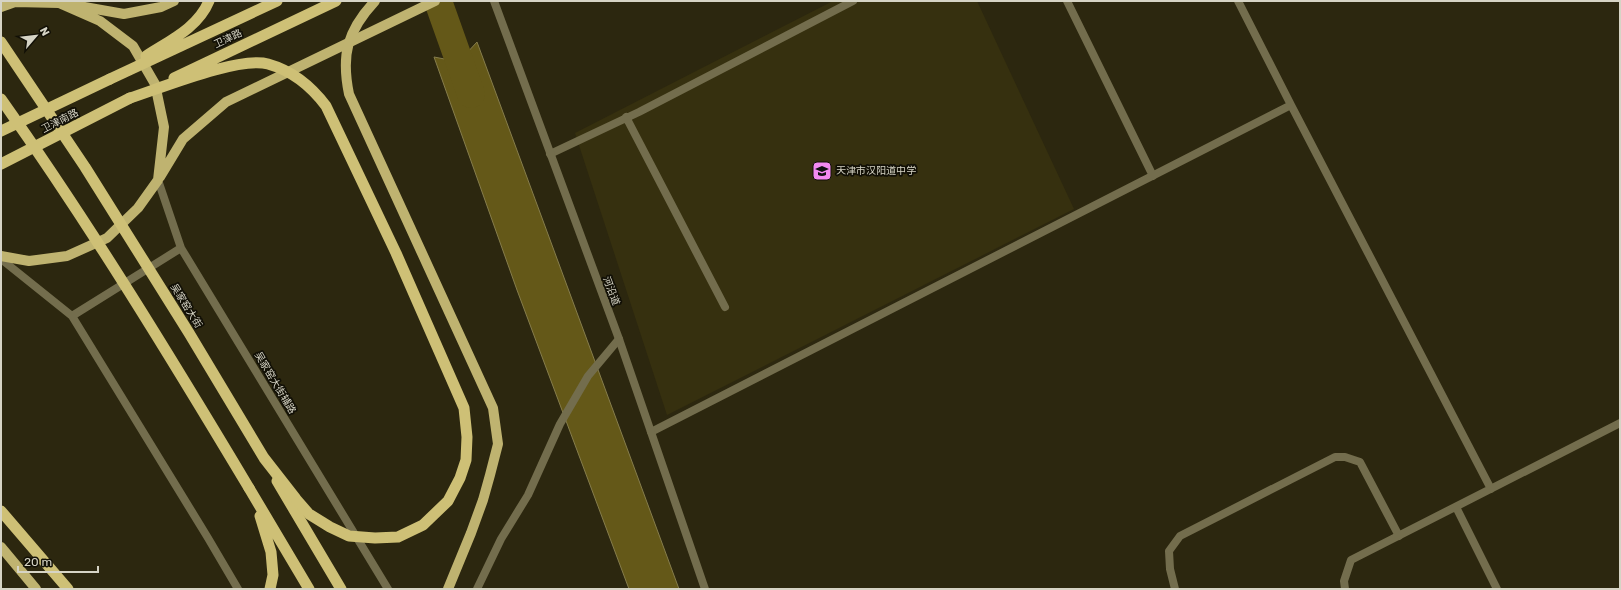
<svg xmlns="http://www.w3.org/2000/svg" width="1621" height="590" font-family="Rubik,'Noto Sans SC',sans-serif">
  <style>
    .built { fill: #36300f }
    .water { fill: #645818; stroke: #867d4c }
    .lines { fill: none; stroke-linecap: round; stroke-linejoin: round }
    .canal { stroke: #645818; stroke-width: 28 }
    .service { stroke: #736d4d; stroke-width: 8 }
    .minor { stroke: #736d4d; stroke-width: 8 }
    .tertiary { stroke: #736d4d; stroke-width: 8 }
    .primary { stroke: #bfb370; stroke-width: 10 }
    .trunk { stroke: #cec076; stroke-width: 11 }
    .primary-bridge { stroke: #bfb370; stroke-width: 10 }
    .trunk-bridge { stroke: #cec076; stroke-width: 11 }
    .labels { text-anchor: middle; dominant-baseline: central; stroke-width: 3.5; stroke-linejoin: round; paint-order: stroke }
    .street-label { font-size: 10px; fill: #d6d4c5; stroke: #121006 }
    .poi-label { font-size: 10px; fill: #d6d4c5; stroke: #121006; text-anchor: start }
  </style>
  <rect width="100%" height="100%" fill="#2c270f"/>
  <path class="built" d="M833 1H977L1074 209 667 415 575 133Z"/>
  <path class="water" d="M477 42 679 589H629L517 290 434 57 455 61 464 56Z"/>
  <g class="lines">
    <path class="canal" d="M438 1 471 94"/>
    <path class="service" d="M1067 1 1153 176
      M1291 105 1491 489
      M626 117 725 307
      M550 154 639 112 853 1
      M651 432 1291 105 1238 1
      M1456 507 1497 589
      M1175 589 1170 569 1169 551 1180 536 1335 457H1345L1360 462 1399 536
      M1345 589 1344 581 1351 560 1620 423"/>
    <path class="minor" d="M477 589 501 539 528 495 560 424 588 376 619 339"/>
    <path class="tertiary" d="M494 1 619 339 705 589
      M158 180 181 248 388 589
      M1 259 72 316 208 538 238 589
      M72 316 181 248"/>
    <path class="primary" d="M73 5 124 14 161 7 174 1
      M1 7 15 2 59 3 100 21 133 46 155 84 164 127 158 180 138 208 107 238 67 256 29 261 1 256
      M160 177 183 139 226 102 435 1
      M1 547 36 589"/>
    <path class="trunk" d="M1 131 110 79
      M1 164 130 98
      M277 481 341 589
      M249 488 309 589
      M1 511 68 589
      M260 516 271 552 273 575 270 589"/>
    <path class="primary-bridge" d="M375 1C347 31 341 55 349 94L493 408 498 444 490 475 483 500 471 533 448 589"/>
    <path class="trunk-bridge" d="M1 42 85 167 189 333 264 458 296 499 309 514 330 527 349 536 375 538 398 537 423 525 448 501 460 478 466 460 467 437 464 408 396 253 326 106C311 86 293 71 268 64 239 56 161 88 130 98
      M146 56C169 41 198 28 209 1
      M174 78 336 1
      M110 79 277 1
      M1 99C90 225 170 356 249 488"/>
  </g>
  <defs>
    <g id="school-square" transform="scale(1)"><rect x="-9" y="-9" width="18" height="18" rx="4" fill="#f38af1" stroke="#121006"/><path d="M0-5L7-2L0 1L-7-2ZM-4 1L0 2.5L4 1V4Q0 6-4 4Z" fill="#111"/></g>
  </defs>
  <g fill-rule="evenodd">
    <use href="#school-square" x="822" y="171"/>
  </g>
  <g class="labels">
    <g class="street-label">
      <text transform="translate(228 39) rotate(-25)">卫津路</text>
      <text transform="translate(60 121) rotate(-27)">卫津南路</text>
      <text transform="translate(611 291) rotate(70)">河沿道</text>
      <text transform="translate(186 306) rotate(58)">吴家窑大街</text>
      <text transform="translate(275 383) rotate(59)">吴家窑大街辅路</text>
    </g>
    <g class="poi-label">
      <text x="836" y="171">天津市汉阳道中学</text>
    </g>
  </g>
  <rect width="1621" height="590" fill="none" stroke="#d6d4c5" stroke-width="4"/>
  <g transform="translate(36 36) rotate(62)" stroke="#121006" stroke-width="3" paint-order="stroke">
  <path d="M0-3L7 15L0 10L-7 15Z" fill="#d6d4c5"/>
  <text y="-6" font-size="11" font-weight="bold" text-anchor="middle" fill="#d6d4c5">N</text>
  </g>
  <path d="M18 566v6h80v-6" fill="none" stroke="#d6d4c5" stroke-width="2"/>
  <text x="24" y="566" font-size="12" fill="#d6d4c5" stroke="#121006" stroke-width="3" paint-order="stroke">20 m</text>
</svg>
